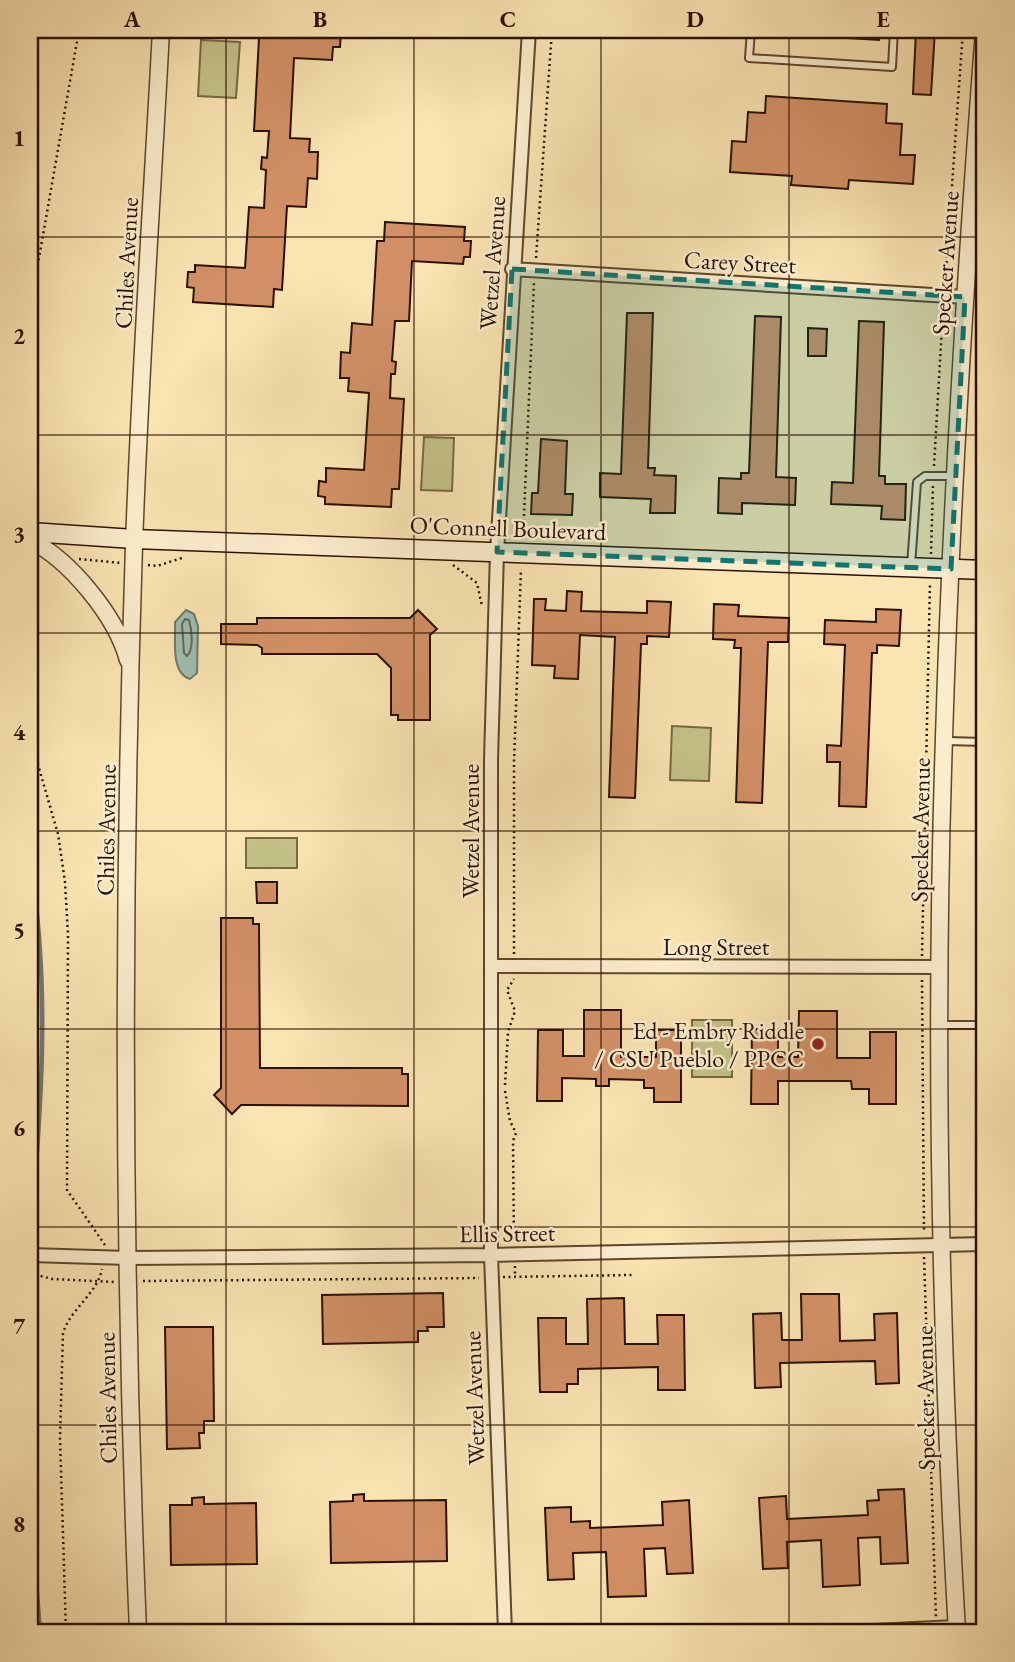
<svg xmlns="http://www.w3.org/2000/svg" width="1015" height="1662" font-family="'EB Garamond',serif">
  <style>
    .green { fill: #c4c288; stroke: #776944; stroke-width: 2 }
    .water { fill: #9fbeb3; stroke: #70786b; stroke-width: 2 }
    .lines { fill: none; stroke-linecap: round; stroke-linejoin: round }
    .shore { stroke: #64675a; stroke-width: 2 }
    .stream { stroke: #70786b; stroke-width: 4.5 }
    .building { fill: #d39066; stroke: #2a1000; stroke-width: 2 }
    .service-casing { stroke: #5e452c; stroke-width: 10 }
    .minor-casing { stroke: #5e452c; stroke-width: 16 }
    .tertiary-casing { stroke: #5e452c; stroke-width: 19 }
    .secondary-casing { stroke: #2a1000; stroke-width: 21 }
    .path { stroke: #2a1000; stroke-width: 2.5; stroke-dasharray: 2 3.5; stroke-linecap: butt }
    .service { stroke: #fcedcd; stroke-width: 6 }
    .minor { stroke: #fcedcd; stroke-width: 12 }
    .tertiary { stroke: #fcedcd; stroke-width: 16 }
    .secondary { stroke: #fcedcd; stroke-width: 18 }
    .marked { fill: #0f766e; fill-opacity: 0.2; stroke: #0f766e; stroke-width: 5; stroke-dasharray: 14 9; stroke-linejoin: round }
    .grid { fill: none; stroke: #2a1000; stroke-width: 2; stroke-opacity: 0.55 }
    .poi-dot { fill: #8f2418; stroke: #fcedcd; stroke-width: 2.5 }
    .labels { text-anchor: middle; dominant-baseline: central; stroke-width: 5; stroke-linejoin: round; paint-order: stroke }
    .street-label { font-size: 24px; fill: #2a1000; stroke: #fcedcd }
    .poi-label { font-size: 24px; fill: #2a1000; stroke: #fcedcd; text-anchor: end }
    .neatline { fill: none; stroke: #2a1000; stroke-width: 2.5 }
    .grid-label { font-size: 23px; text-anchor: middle; font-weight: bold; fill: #2a1000 }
  </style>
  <rect width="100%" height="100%" fill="#fae4b2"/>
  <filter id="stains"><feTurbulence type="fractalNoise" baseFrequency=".00286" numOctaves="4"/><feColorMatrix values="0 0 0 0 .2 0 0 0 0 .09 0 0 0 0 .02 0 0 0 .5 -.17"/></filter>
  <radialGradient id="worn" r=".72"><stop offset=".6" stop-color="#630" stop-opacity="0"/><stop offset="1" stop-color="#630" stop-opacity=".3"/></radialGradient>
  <path class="green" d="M201 40 240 42 236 98 198 96Z
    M424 437 454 438 452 491 421 490Z
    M672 726 711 728 709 781 670 780Z
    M246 838H297V868H246Z
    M692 1020H732V1077H692Z"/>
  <path class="water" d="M186 610 194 614 198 626 197 673 190 679C170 673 176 640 175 622Z"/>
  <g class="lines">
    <path class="shore" d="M185 619 189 620C192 630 194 649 187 656L184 653 182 624Z"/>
    <path class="stream" d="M30 863C51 986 41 1115 30 1238
      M30 1501 40 1632"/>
  </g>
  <path class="building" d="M266 30 341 31 340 47H333L332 60 294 58 290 138 310 139 309 152H318L317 179 308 178 306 207 287 206 282 290 274 289 273 307 193 302 194 288 187 287 188 272H195V265L245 268 249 207 264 208 266 170 261 169 262 157 267 158 269 131H254L259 38H266Z
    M848 30H879V40L848 38Z
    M916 30H935L931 95 913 94Z
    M766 96 887 104 886 123 902 124 900 155H915L913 184 849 180 848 189 791 185 792 176 730 172 732 141 746 142 748 112 765 113Z
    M385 222 465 227 464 241H471L470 257H464L463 264 412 261 409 321H395L392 361 396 362 395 374H391L390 398 404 399 399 489H392L391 507 325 504V497L318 496 319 481 326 482V468L364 470 369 393 348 391 349 378H340L341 352 350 353 352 323 372 325 377 241H384Z
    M627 313H653L648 468H655L654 475 676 476 675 513H650L651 499 600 497V473L621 474Z
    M755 316 781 317 776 477 796 478 795 505 742 503V514L718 513 719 478 741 479V473H749Z
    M859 321 884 322 879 476H885V484H906L905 520 881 519 882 506 831 504 832 482 853 483Z
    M808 328 827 329 826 356H808Z
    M541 439 567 441 565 494H573L572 515 531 514 532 493H538Z
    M567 591 582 592 581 611 647 613V601L671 602 669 637 647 636V644H641L635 798 609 797 615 637 580 635 578 679 554 678 555 666 532 665 534 599H546L545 610 566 611Z
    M714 604 739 605 738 616 789 618 788 642H768L762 803 736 802 741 648H734L735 640 713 639Z
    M876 609 901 610 899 646 877 645V653H872L866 807 839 806 840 762H827V745L841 746 845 645 824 644 825 620 876 622Z
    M418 610 437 629 430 635V720H398V715H391V668L377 654H262V648L257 645 221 644V624H257V618H410Z
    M256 882H277V903H257Z
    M221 918H253V924H259L260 1068H402V1074H408V1106L241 1105 232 1114 214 1095 221 1088Z
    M584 1010H621V1057H656V1030H681V1102H654V1088H644V1080L609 1079V1086H596V1079L562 1078V1101H537L538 1030H563V1056H584Z
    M799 1011H837V1058H870V1032H896V1104H869V1089H852L851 1081H778V1104H751L752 1029 778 1030V1057H798Z
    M443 1293 444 1327H427L428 1331H418V1342L323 1344 322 1295Z
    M801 1294H839L840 1341 875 1340 874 1314 897 1313 899 1383 876 1384 875 1361 780 1363 781 1387 755 1388 753 1314 781 1313 782 1340H802Z
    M624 1298 625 1344H658L657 1315H684L685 1390H658V1367L578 1369V1384H567V1392H540L538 1318H566V1344H588L587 1299Z
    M165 1327H213L214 1421H204V1433H199L200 1448 167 1449Z
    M904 1489 908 1563 881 1564 880 1537 858 1538 860 1585 823 1587 821 1540 787 1542 788 1568 763 1569 759 1498 786 1496 787 1519 868 1515 867 1501 879 1500 878 1490Z
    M364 1494V1501L446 1500 447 1561 331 1563 330 1502 353 1501V1495Z
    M204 1497V1504L256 1503 257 1564 171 1565 170 1505H192V1498Z
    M689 1500 693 1573 667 1574 665 1548 644 1549 646 1596 608 1597 606 1552 573 1553 574 1579 548 1580 545 1508 571 1507V1522L590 1521V1528L663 1525 662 1502Z"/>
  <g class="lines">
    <g class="service-casing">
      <path id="service" d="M751 30 749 58 892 67 894 30
        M911 566 917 482 925 476H952
        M946 741 985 742
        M941 1025H985"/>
    </g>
    <g class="minor-casing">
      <path id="minor" d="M512 269 965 297
        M491 966 941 967
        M30 1255 128 1258 491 1255 985 1244
        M505 1632 491 1255V760L497 552 529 30
        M853 1632 956 1627"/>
    </g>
    <g class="tertiary-casing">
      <path id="tertiary" d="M30 540C70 560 116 616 128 660
        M138 1632C123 1270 122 907 134 545 140 373 152 201 161 30
        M957 1632C940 1335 934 1035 944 738 951 501 966 266 984 30"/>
    </g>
    <g class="secondary-casing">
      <path id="secondary" d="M30 532 134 539 985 570"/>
    </g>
    <path class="path" d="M536 258 552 30
      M945 285 963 30
      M30 309 79 30
      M934 466 943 309
      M523 538 534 282
      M931 554 933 484
      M79 559 121 563
      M148 565 157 566 185 557
      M453 565 477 583 482 606
      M30 737 58 834 65 882 68 935 67 1190 105 1245
      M514 954V762L521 569
      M922 956 930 582
      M922 980 924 1233
      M505 1085 508 1032 515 1011 507 990 514 979
      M505 1091 510 1121 516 1133 513 1141 514 1242
      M924 1257 936 1618
      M515 1266V1277
      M30 1273 52 1279 115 1282
      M503 1277 632 1275
      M143 1281 479 1278
      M66 1632 60 1438 63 1333C71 1308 97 1294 102 1269"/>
    <use href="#service" class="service"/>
    <use href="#minor" class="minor"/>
    <use href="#tertiary" class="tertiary"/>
    <use href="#secondary" class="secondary"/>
  </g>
  <path class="marked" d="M512 269 965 297 951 569 497 552Z"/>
  <path class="grid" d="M226 30V1632M414 30V1632M601 30V1632M789 30V1632M30 237H985M30 435H985M30 633H985M30 831H985M30 1029H985M30 1227H985M30 1425H985"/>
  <circle class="poi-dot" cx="818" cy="1044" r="7"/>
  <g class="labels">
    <g class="street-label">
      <text transform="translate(740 262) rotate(3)">Carey Street</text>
      <text transform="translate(126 263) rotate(-87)">Chiles Avenue</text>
      <text transform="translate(492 263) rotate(-86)">Wetzel Avenue</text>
      <text transform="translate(945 263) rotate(-86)">Specker Avenue</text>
      <text transform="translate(508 528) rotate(2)">O'Connell Boulevard</text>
      <text transform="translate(106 830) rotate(-89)">Chiles Avenue</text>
      <text transform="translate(920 830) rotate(-89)">Specker Avenue</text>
      <text transform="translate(470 831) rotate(-90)">Wetzel Avenue</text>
      <text x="716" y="946">Long Street</text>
      <text transform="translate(507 1233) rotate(-1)">Ellis Street</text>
      <text transform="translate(107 1398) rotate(-91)">Chiles Avenue</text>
      <text transform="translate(474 1398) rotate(-92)">Wetzel Avenue</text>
      <text transform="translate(925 1398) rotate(-91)">Specker Avenue</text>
    </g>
    <g class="poi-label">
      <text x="804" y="1030">Ed - Embry Riddle<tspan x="804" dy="28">/ CSU Pueblo / PPCC</tspan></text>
    </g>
  </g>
  <rect width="1015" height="1662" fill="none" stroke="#fae4b2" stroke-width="77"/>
  <rect x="38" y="38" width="938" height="1586" class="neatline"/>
  <g class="grid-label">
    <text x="132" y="27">A</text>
    <text x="320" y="27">B</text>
    <text x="508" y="27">C</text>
    <text x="695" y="27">D</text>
    <text x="883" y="27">E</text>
    <text x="19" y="146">1</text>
    <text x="19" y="344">2</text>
    <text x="19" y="542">3</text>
    <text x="19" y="740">4</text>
    <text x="19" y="938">5</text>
    <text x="19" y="1136">6</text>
    <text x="19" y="1334">7</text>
    <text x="19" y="1532">8</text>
  </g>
  <rect width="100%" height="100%" filter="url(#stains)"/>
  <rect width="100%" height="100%" fill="url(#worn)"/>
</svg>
